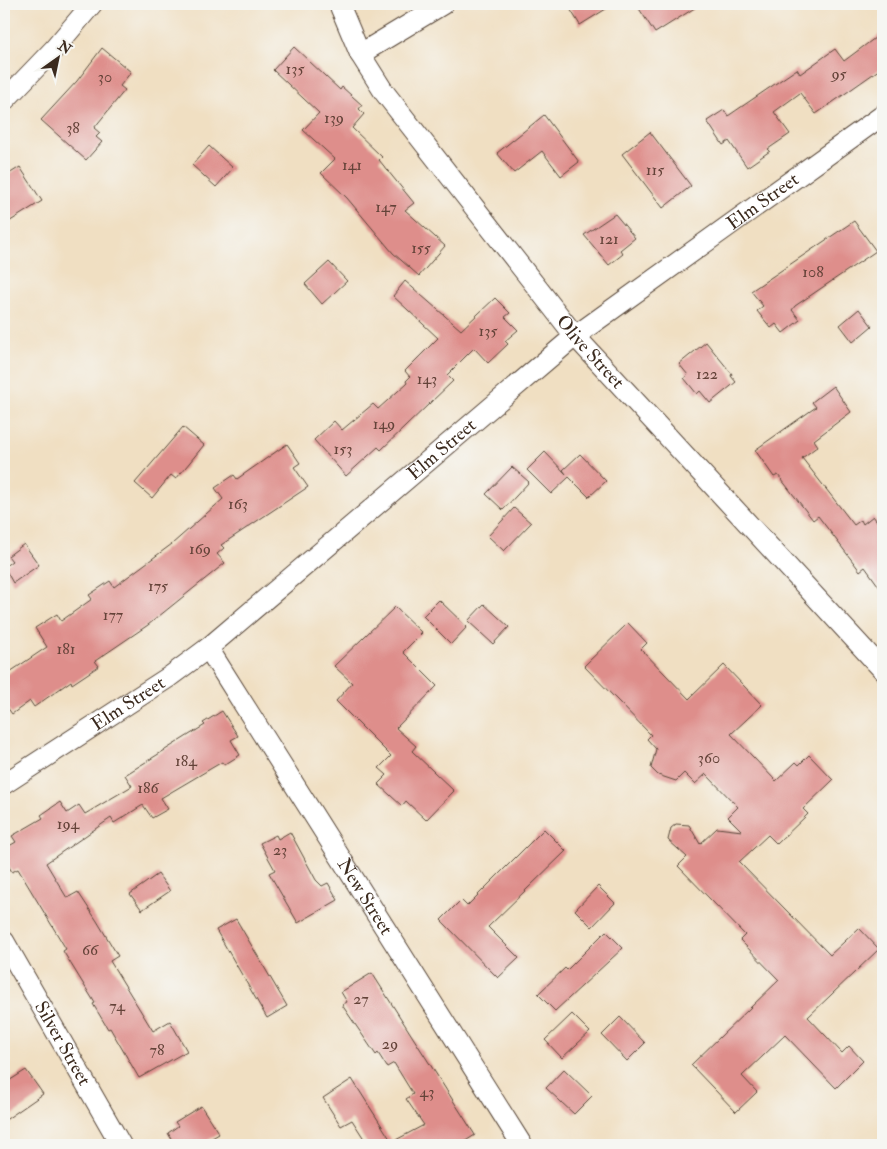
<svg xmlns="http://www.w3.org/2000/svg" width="887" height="1149" font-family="'IM FELL Double Pica',serif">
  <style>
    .building { fill: #de8e8b }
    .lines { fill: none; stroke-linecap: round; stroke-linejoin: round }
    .minor-casing { stroke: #564537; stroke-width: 22 }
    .minor { stroke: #fff; stroke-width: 20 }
    .labels { text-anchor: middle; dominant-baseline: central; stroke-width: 4.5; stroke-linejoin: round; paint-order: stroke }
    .number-label { font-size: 16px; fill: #644339 }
    .street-label { font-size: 19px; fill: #3b2a1e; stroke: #f6f6f2 }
  </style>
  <rect width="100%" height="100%" fill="#f6f6f2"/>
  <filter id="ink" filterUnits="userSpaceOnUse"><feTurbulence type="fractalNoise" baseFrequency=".02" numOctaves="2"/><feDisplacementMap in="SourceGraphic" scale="10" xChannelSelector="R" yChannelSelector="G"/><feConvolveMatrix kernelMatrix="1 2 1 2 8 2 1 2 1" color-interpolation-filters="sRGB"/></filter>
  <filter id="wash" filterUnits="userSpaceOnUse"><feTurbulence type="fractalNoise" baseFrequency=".0096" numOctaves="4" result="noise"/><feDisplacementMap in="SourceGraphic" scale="20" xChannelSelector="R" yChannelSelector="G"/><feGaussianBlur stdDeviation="1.12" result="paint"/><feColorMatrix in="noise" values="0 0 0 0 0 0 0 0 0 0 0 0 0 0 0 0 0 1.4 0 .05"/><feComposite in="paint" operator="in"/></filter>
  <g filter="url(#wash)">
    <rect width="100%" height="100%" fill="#f0dfc2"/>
    <g id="blocks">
      <path class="building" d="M567 4H614L580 25Z
        M636 4H701L655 33Z
        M883 32V67L816 114 800 93 774 112 790 134 768 149 770 151 747 167 729 141 723 145 707 121 724 110 728 116 797 69 800 74 835 49 844 61Z
        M294 47 340 90 342 87 362 105 359 109 364 114 352 128 382 157 379 160 414 203 405 210 445 246 419 276 393 253 347 198 321 173 335 159 303 130 319 113 273 70Z
        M102 48 131 72 120 86 125 90 94 128 100 133 96 137 102 142 86 160 41 120 77 81Z
        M544 115 579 162 561 176 542 151 514 173 497 153Z
        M650 132 691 186 663 208 622 154Z
        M209 146 233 168 216 187 192 165Z
        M20 167 42 201 4 225V177Z
        M615 214 635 238 620 250 623 254 609 265 584 235Z
        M854 221 876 251 795 306 792 310 800 320 783 333 776 324 771 328 757 311 763 306 751 291Z
        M329 262 347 281 322 304 305 284Z
        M405 281 461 330 495 298 510 313 505 317 518 330 505 341 508 344 488 363 474 348 447 375 453 381 381 450 378 447 346 476 314 440 334 421 342 430 373 404 378 409 407 383 406 381 410 377 405 371 438 338 393 296Z
        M859 309 872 326 853 342 840 325Z
        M706 342 732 374 731 376 736 382 710 403 700 391 697 394 684 378 688 375 679 364Z
        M833 386 851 412 814 440 818 446 802 458 854 525 861 520 863 524 873 516 883 529V592L865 567 860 571 818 516 813 520 778 475 774 477 755 450 816 407 812 402Z
        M183 427 204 445 176 479 171 475 152 498 135 483Z
        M287 444 300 463 294 467 308 487 221 545 224 548 217 554 225 563 148 625 95 661 99 666 72 684 71 681 34 707 30 701 12 714 4 703V676L47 647 35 628 57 614 61 621 92 599 89 595 110 581 114 587 172 544 223 499 215 488 234 475 237 479Z
        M545 452 566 474 563 470 580 454 606 481 589 497 569 477 551 494 527 470Z
        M512 467 529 482 503 510 486 494Z
        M514 508 531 523 504 551 488 536Z
        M24 544 39 565 13 583 4 567 12 561 8 556Z
        M439 600 467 627 451 644 423 616Z
        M484 604 509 627 493 644 468 621Z
        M395 607 422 633 403 652 437 686 396 728 416 746 412 751 454 791 426 820 406 801 402 806 378 784 387 775 379 768 391 756 336 701 352 683 334 666Z
        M628 623 647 643 641 649 689 699 724 665 762 705 731 734 776 781 796 762 799 765 809 755 833 780 803 809 808 814 777 844 768 835 739 862 830 955 859 928 879 949 808 1017 842 1053 849 1046 863 1061 836 1088 785 1035 742 1076 757 1092 736 1112 691 1065 779 980 740 940 745 935 678 866 687 857 668 840 671 828 676 824 689 825 700 844 717 828 742 831 728 817 738 807 706 774 695 784 684 773 676 781 658 775 651 768 656 749 647 739 651 735 584 666Z
        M222 711 238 736 231 740 240 755 224 765 222 762 161 798 168 809 152 818 143 805 114 823 111 818 46 863 67 898 78 892 97 921 118 956 110 961 153 1031 170 1021 187 1051 139 1078 110 1028 108 1029 93 1004 95 1003 63 951 66 949 18 869 12 872 4 858V849L16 842 12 836 43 818 41 815 60 802 67 813 79 805 85 814 132 786 125 775 205 725 203 723Z
        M544 829 566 851 488 927 519 958 498 978 441 920 461 900 467 906Z
        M290 832 316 880 322 886 328 883 338 900 298 923 269 873 275 870 260 843 276 835 278 839Z
        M158 874 170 891 142 910 130 894Z
        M598 886 615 903 592 927 575 910Z
        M236 919 287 1006 267 1018 216 930Z
        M606 931 623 948 555 1011 538 994 565 968 567 970Z
        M372 973 475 1135 459 1145H368L352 1120 341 1126 323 1098 352 1079 392 1142 424 1125 406 1099 413 1094 394 1063 387 1067 378 1053 376 1055 342 1005 347 1002 341 992Z
        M572 1014 590 1032 562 1058 545 1040Z
        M620 1017 645 1043 627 1061 602 1035Z
        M564 1069 592 1096 574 1114 546 1088Z
        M26 1070 43 1094 4 1121V1084Z
        M201 1106 219 1134 200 1145H175L168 1133 178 1126 175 1122Z"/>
    </g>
  </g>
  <g filter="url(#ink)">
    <use href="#blocks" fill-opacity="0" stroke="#564537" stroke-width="1"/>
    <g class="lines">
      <g class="minor-casing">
        <g id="minor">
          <path id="s1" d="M339 4 360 54 384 92 575 336 883 670"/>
          <path d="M360 54 443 4"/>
          <path d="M4 101 54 49 92 4"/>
          <path id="s2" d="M208 648 522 1145"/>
          <path id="s3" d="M4 784 169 677 208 648 575 336 883 115"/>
          <path id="s4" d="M4 941 121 1145"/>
        </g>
      </g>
      <use href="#minor" class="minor"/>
    </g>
  </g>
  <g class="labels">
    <g class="number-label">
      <text x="295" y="69">135</text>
      <text x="839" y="74">95</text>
      <text x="105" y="77">30</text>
      <text x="334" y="118">139</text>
      <text x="73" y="128">38</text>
      <text x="352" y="165">141</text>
      <text x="655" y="170">115</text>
      <text x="386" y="207">147</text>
      <text x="609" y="239">121</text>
      <text x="421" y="248">155</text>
      <text x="813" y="272">108</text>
      <text x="488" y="331">135</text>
      <text x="707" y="374">122</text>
      <text x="427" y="379">143</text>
      <text x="384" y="424">149</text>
      <text x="343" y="449">153</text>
      <text x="238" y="504">163</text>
      <text x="200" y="549">169</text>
      <text x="158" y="586">175</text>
      <text x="113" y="615">177</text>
      <text x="66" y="649">181</text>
      <text x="709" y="758">360</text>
      <text x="186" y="761">184</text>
      <text x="148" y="788">186</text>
      <text x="68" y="824">194</text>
      <text x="280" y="850">23</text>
      <text x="90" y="950">66</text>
      <text x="361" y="999">27</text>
      <text x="117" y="1006">74</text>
      <text x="390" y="1044">29</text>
      <text x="157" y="1050">78</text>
      <text x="427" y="1092">43</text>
    </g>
    <g class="street-label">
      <text stroke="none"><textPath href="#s3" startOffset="958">Elm Street</textPath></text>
      <text stroke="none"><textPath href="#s1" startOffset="431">Olive Street</textPath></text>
      <text stroke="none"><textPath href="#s3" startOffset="552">Elm Street</textPath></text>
      <text stroke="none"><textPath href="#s3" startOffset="148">Elm Street</textPath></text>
      <text stroke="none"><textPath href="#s2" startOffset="294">New Street</textPath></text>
      <text stroke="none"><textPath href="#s4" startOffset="118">Silver Street</textPath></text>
    </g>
  </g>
  <rect width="887" height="1149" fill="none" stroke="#f6f6f2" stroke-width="20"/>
  <g transform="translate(58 58) rotate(33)" stroke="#f6f6f2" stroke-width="4" paint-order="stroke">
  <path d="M0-4L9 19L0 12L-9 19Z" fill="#3b2a1e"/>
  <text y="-8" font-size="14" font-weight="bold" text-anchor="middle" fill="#3b2a1e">N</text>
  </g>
</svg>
